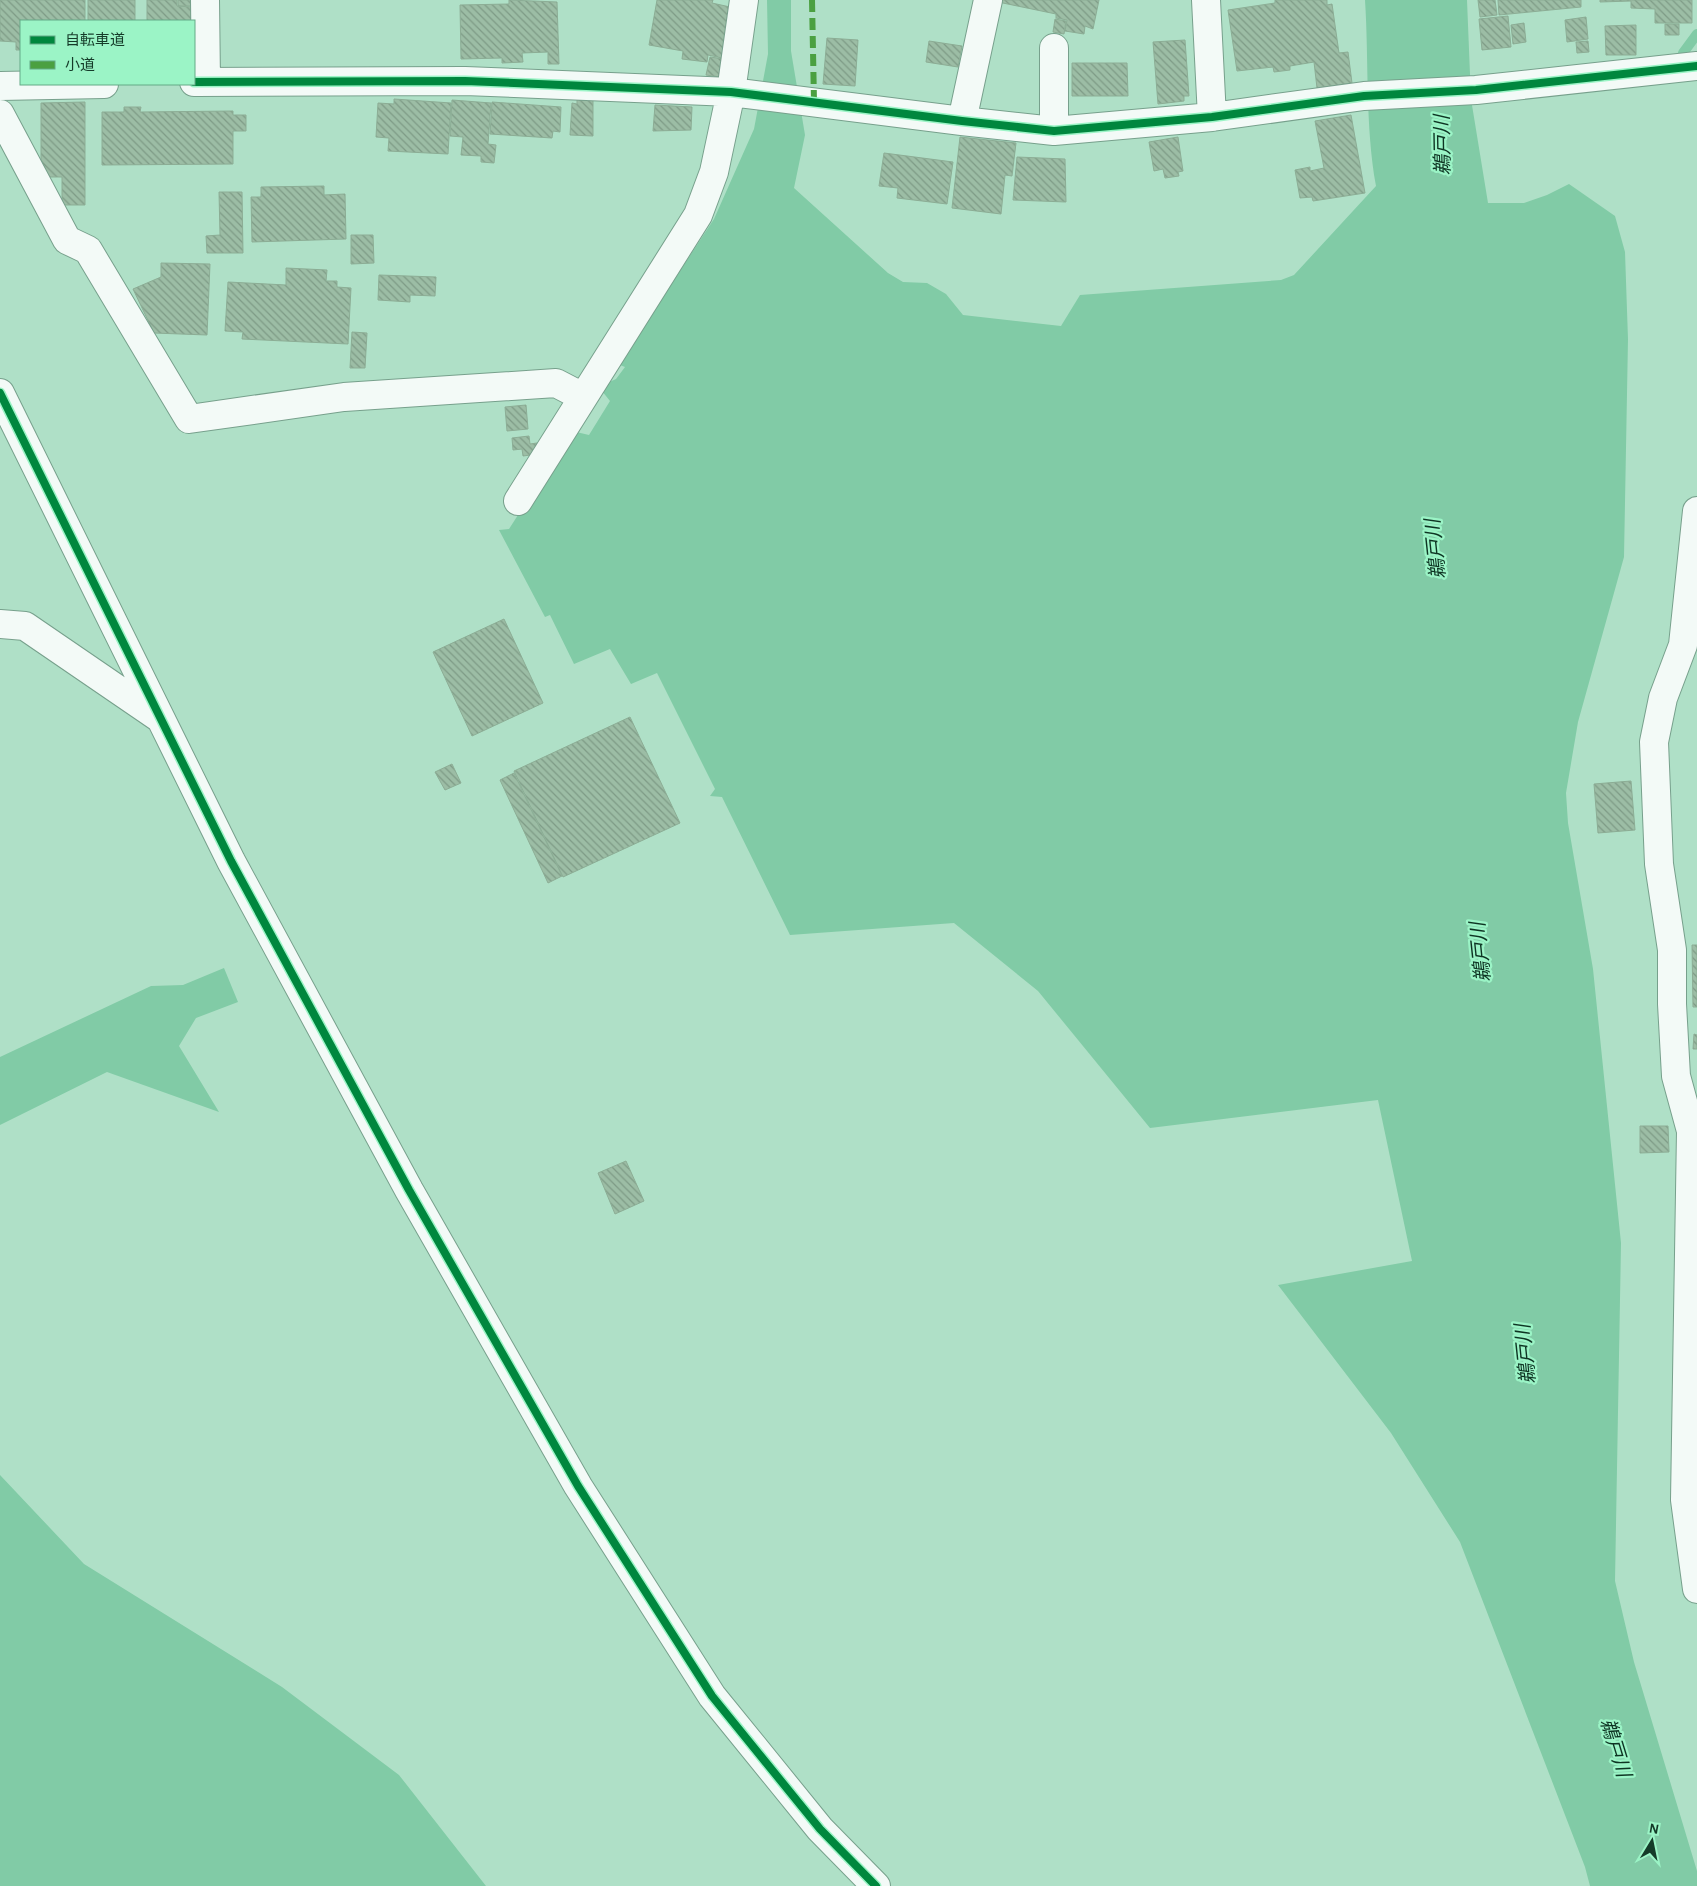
<svg xmlns="http://www.w3.org/2000/svg" width="1697" height="1886" font-family="'Alegreya Sans','Noto Sans JP',sans-serif">
  <style>
    .water { fill: #81cba6 }
    .lines { fill: none; stroke-linecap: round; stroke-linejoin: round }
    .stream { stroke: #81cba6; stroke-width: 10 }
    .building { fill: url(#building-back-hatch); stroke: #8cad95 }
    .minor-casing { stroke: #77a08c; stroke-width: 30 }
    .minor { stroke: #f3faf7; stroke-width: 28 }
    .quiet { stroke: #4ba041; stroke-width: 6; stroke-dasharray: 12 6; stroke-linecap: butt }
    .cycleway-casing { stroke: #9bf4c6; stroke-width: 11 }
    .cycleway { stroke: #00873e; stroke-width: 8 }
    .labels { text-anchor: middle; dominant-baseline: central; stroke-width: 4.5; stroke-linejoin: round; paint-order: stroke }
    .water-label { font-size: 20px; font-style: italic; fill: #0e3423; stroke: #9bf4c6 }
  </style>
  <defs>
    <pattern id="building-back-hatch" width="6" height="6" patternUnits="userSpaceOnUse" patternTransform="scale(1.25)"><rect width="6" height="6" fill="#9cbda5"/><path d="M-1 5l2 2M0 0l6 6M5-1l2 2" fill="none" stroke="#7e9b86"/></pattern>
  </defs>
  <rect width="100%" height="100%" fill="#afe0c7"/>
  <path class="water" d="M767 0H791V51L805 135 794 188 888 273 903 282 927 283 946 294 963 315 1061 326 1080 295 1281 280 1294 275 1376 186C1365 124 1369 62 1365 0H1467L1471 99 1488 203H1524L1547 195 1569 184 1615 216 1625 252 1628 339 1624 557 1578 722 1566 793 1568 823 1593 969 1621 1243 1615 1581 1634 1662 1697 1871V1886H1590L1585 1867 1460 1542 1391 1433 1278 1285 1412 1261 1378 1100 1150 1128 1038 991 954 923 790 935 722 797 710 796 715 789 657 673 631 684 610 649 574 664 550 615 545 617 499 530 509 529 572 431 589 435 610 401 602 391 605 384 616 379 625 367 615 363 626 353 714 219 754 129 768 54Z
    M224 968 238 1002 196 1018 179 1046 219 1112 107 1072 0 1125V1057L151 986 183 985Z
    M0 1475 84 1564 282 1687 399 1775 486 1886H0Z"/>
  <g class="lines">
    <path class="stream" d="M1683 53 1697 34"/>
  </g>
  <path class="building" d="M0 0H85V21H21V50H16V42L0 41Z
    M88 0H135V21H88Z
    M147 0H177V6L192 7V21H147Z
    M178 0H191V6H178Z
    M509 0 557 2 559 64H548V52L522 53 523 62 502 63V58L461 59 460 5 509 4Z
    M657 0H713L712 3 730 7 722 58 708 55 707 62 682 59 683 51 649 45Z
    M998 0H1099L1093 29 1085 26 1084 34 1065 31 1067 20 1056 18V14L998 2Z
    M1275 0H1327V5L1332 4 1339 53 1348 52 1352 83 1317 88 1314 62 1290 66V70L1274 72 1273 67 1237 71 1228 10 1275 3Z
    M1478 0H1495L1497 15 1480 17Z
    M1498 0H1581V7L1499 15Z
    M1600 0H1692V23H1655V9L1631 8V1L1600 2Z
    M1508 16 1511 47 1482 50 1479 19Z
    M1586 17 1588 39 1567 42 1565 20Z
    M1055 19 1066 21 1064 34 1053 32Z
    M1524 23 1526 42 1513 44 1511 25Z
    M1665 24H1679V35H1665Z
    M1636 25V55H1606L1605 26Z
    M827 38 858 40 855 86 823 84Z
    M1185 40 1189 96H1184V101L1158 104 1153 42Z
    M929 41 962 46 958 67 926 62Z
    M1588 41 1589 52 1577 53 1576 42Z
    M710 57 724 59 720 77 706 75Z
    M1072 63H1127L1128 96H1072Z
    M577 97 593 98V136L570 135 572 103 577 104Z
    M394 99 451 103 448 154 388 151 389 138 376 137 378 103 394 104Z
    M452 100 491 103 488 144 496 145 494 163 481 162V156L461 155 463 137 450 136Z
    M85 102V205H62V177H41V103Z
    M492 102 561 107 560 132 553 131 552 138 490 134Z
    M655 105 692 107 691 130 653 131Z
    M124 107H141L140 112 233 111V115H246V131H233V164L102 165V112H124Z
    M1351 115 1365 193 1313 201 1312 197 1300 198 1295 170 1310 167V171L1324 168 1315 121Z
    M960 137 1016 143 1012 176 1005 175 1001 214 952 208Z
    M1178 137 1183 171 1178 172 1179 176 1165 178 1163 169 1154 171 1149 142Z
    M884 153 953 162 947 204 897 198 898 188 879 186Z
    M1017 157 1065 159 1066 202 1013 200Z
    M324 186V195L345 194 346 239 252 242 251 197H261V187Z
    M219 192H242L243 253H207L206 236 220 235Z
    M351 235H373L374 263 351 264Z
    M161 263 210 264 207 335 154 333 133 289 161 277Z
    M286 268 327 270 326 281H337V287L351 288 348 344 242 339 243 332 225 331 228 282 286 285Z
    M379 275 436 277 435 296 410 295V302L378 300Z
    M352 332 367 333 365 368H350Z
    M526 405 528 429 507 431 505 407Z
    M529 436 530 444 537 443 538 454 523 456 522 449 513 450 512 438Z
    M504 619 543 703 472 736 433 652Z
    M630 717 680 823 563 877 514 771Z
    M452 764 461 783 445 790 435 772Z
    M514 773 562 876 548 883 500 780Z
    M1631 781 1635 830 1598 833 1594 784Z
    M1692 945H1697V1007H1693Z
    M1694 1034 1697 1035V1049H1693Z
    M1640 1126H1668L1669 1152 1640 1153Z
    M626 1161 644 1201 615 1214 598 1173Z"/>
  <g class="lines">
    <g class="minor-casing">
      <path id="minor" d="M205 0 206 81
        M1206 0 1212 117
        M194 82 465 81 731 92 962 121 1054 131 1212 117 1364 96 1476 90 1697 66
        M0 86 104 84
        M0 114 67 240 88 250 189 419 344 397 556 383 583 397
        M962 121 988 0
        M1054 131V48
        M0 393 231 861 409 1190 578 1486 712 1696 820 1829 876 1886
        M518 501 698 215 714 172 731 92 744 0
        M1697 511 1683 645 1663 698 1654 742 1659 864 1672 950V1004L1676 1076 1691 1131 1685 1500 1697 1589
        M0 624 25 626 158 717"/>
    </g>
    <use href="#minor" class="minor"/>
    <path class="quiet" d="M812 0 814 102"/>
    <g class="cycleway-casing">
      <path id="cycleway" d="M194 82 465 81 731 92 962 121 1054 131 1212 117 1364 96 1476 90 1697 66
        M0 393 231 861 409 1190 578 1486 712 1696 820 1829 876 1886"/>
    </g>
    <use href="#cycleway" class="cycleway"/>
  </g>
  <g class="labels">
    <g class="water-label">
      <text transform="translate(1443 145) rotate(-91)">鵜戸川</text>
      <text transform="translate(1436 549) rotate(-96)">鵜戸川</text>
      <text transform="translate(1481 952) rotate(-96)">鵜戸川</text>
      <text transform="translate(1526 1354) rotate(-96)">鵜戸川</text>
      <text transform="translate(1615 1748) rotate(73)">鵜戸川</text>
    </g>
  </g>
  <rect x="20" y="20" width="175" height="65" fill="#9bf4c6" stroke="#65aa87"/>
  <rect x="30" y="36" width="25" height="8" fill="#00873e" stroke="#65aa87"/>
  <text x="65" y="45" font-size="15" fill="#153b29">自転車道</text>
  <rect x="30" y="61" width="25" height="8" fill="#4ba041" stroke="#65aa87"/>
  <text x="65" y="70" font-size="15" fill="#153b29">小道</text>
  <g transform="translate(1652 1841) rotate(10)" stroke="#9bf4c6" stroke-width="4" paint-order="stroke">
  <path d="M0-4L9 19L0 12L-9 19Z" fill="#153b29"/>
  <text y="-8" font-size="14" font-weight="bold" text-anchor="middle" fill="#153b29">N</text>
  </g>
</svg>
